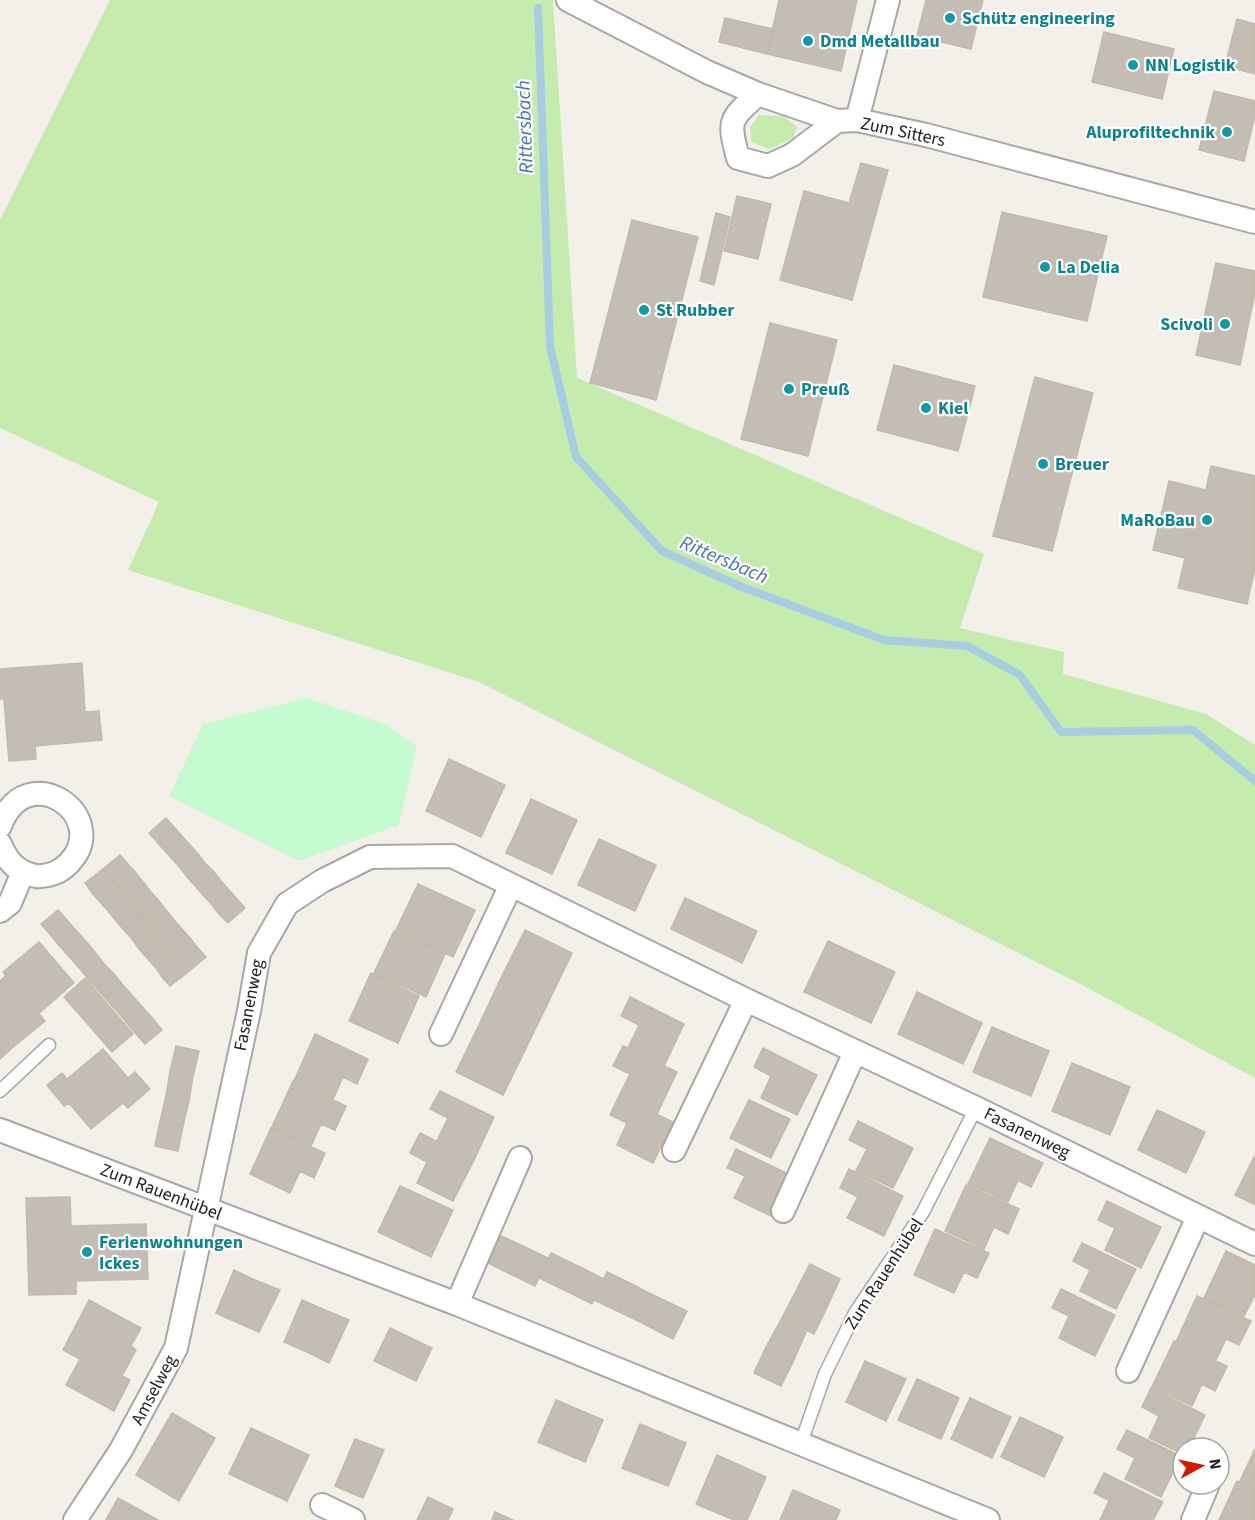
<svg xmlns="http://www.w3.org/2000/svg" width="1255" height="1520" font-family="'Source Sans 3',sans-serif">
  <style>
    .grass { fill: #c5ecae }
    .park { fill: #c6fbd1 }
    .lines { fill: none; stroke-linecap: round; stroke-linejoin: round }
    .stream { stroke: #a8cce0; stroke-width: 8 }
    .building { fill: #c3bdb4; stroke: #c4b9aa; stroke-width: 1.5 }
    .service-casing { stroke: #a8a8a8; stroke-width: 15 }
    .minor-casing { stroke: #a8a8a8; stroke-width: 26 }
    .service { stroke: #fff; stroke-width: 12 }
    .minor { stroke: #fff; stroke-width: 22 }
    .culture-dot { fill: #0f9aa8; stroke: #fff; stroke-width: 2 }
    .labels { text-anchor: middle; dominant-baseline: central; stroke-width: 4.5; stroke-linejoin: round; paint-order: stroke }
    .culture-label { font-size: 18px; font-weight: bold; fill: #0d838f; stroke: #fff; text-anchor: start }
    .street-label { font-size: 18px; fill: #212121; stroke: #fff }
    .water-label { font-size: 20px; font-style: italic; fill: #4a72b5; stroke: #fff }
  </style>
  <rect width="100%" height="100%" fill="#f2f0e8"/>
  <path class="grass" d="M110 0H553L577 378 984 554 960 628 1064 652 1063 674 1206 714 1255 745V1078L1086 987 479 682 128 570 159 502 0 428V220Z
    M759 115 783 116 797 127 793 138 769 149 751 142 750 127Z"/>
  <path class="park" d="M307 698 386 724 417 746 398 827H393L299 861 169 796 203 724Z"/>
  <g class="lines">
    <path class="stream" d="M538 8 550 346 576 457 662 551 742 587 884 640 967 646 1020 675 1061 732 1193 730 1255 781"/>
  </g>
  <path class="building" d="M779 0H857L841 71 767 54Z
    M926 0H983L971 49 917 36Z
    M725 18 773 29 767 54 719 42Z
    M1237 19 1255 24V74L1225 66Z
    M1104 32 1174 49 1162 99 1092 82Z
    M1214 91 1255 101V115L1244 161 1199 150Z
    M861 163 888 170 852 300 780 280 804 191 849 203Z
    M737 196 771 204 758 259 724 251Z
    M1002 212 1107 236 1087 321 983 297Z
    M716 213 730 217 714 285 700 281Z
    M632 220 698 237 656 400 590 383Z
    M1216 263 1255 271V293L1240 365 1196 355Z
    M770 323 837 340 808 456 741 439Z
    M894 365 975 386 958 451 877 430Z
    M1035 377 1093 393 1052 551 993 536Z
    M1211 466 1255 476V568L1247 604 1178 588 1185 558 1153 550 1169 481 1206 490Z
    M82 663 85 712 99 711 102 740 35 746 36 759 9 761 4 699H0V669Z
    M449 759 505 785 481 837 426 811Z
    M531 799 577 820 552 874 506 853Z
    M166 818 174 827 157 842 149 833Z
    M174 827 182 836 165 851 157 842Z
    M182 836 190 845 173 860 165 851Z
    M599 839 656 865 635 911 578 885Z
    M190 845 198 854 181 869 173 860Z
    M198 854 205 863 188 878 181 869Z
    M120 855 128 864 110 878 103 869Z
    M205 863 214 872 196 887 188 878Z
    M128 864 136 873 118 887 110 878Z
    M103 869 110 878 92 893 85 883Z
    M214 872 221 881 204 896 196 887Z
    M136 873 144 883 126 897 118 887Z
    M110 878 118 887 100 902 92 893Z
    M221 881 229 890 212 905 204 896Z
    M144 883 151 892 133 906 126 897Z
    M418 884 475 910 453 957 396 930Z
    M118 887 126 897 108 911 100 902Z
    M229 890 237 899 219 914 212 905Z
    M151 892 159 901 141 915 133 906Z
    M126 897 133 906 116 921 108 911Z
    M685 898 757 931 742 963 671 929Z
    M237 899 245 908 228 923 219 914Z
    M159 901 166 910 149 925 141 915Z
    M133 906 141 915 124 930 116 921Z
    M58 910 66 919 49 933 41 924Z
    M166 910 174 920 157 934 149 925Z
    M141 915 149 925 132 939 124 930Z
    M66 919 74 928 57 943 49 933Z
    M174 920 182 929 165 943 157 934Z
    M149 925 157 934 139 949 132 939Z
    M74 928 82 937 65 952 57 943Z
    M182 929 190 938 172 953 165 943Z
    M525 930 572 953 548 1003 500 980Z
    M394 931 445 954 426 997 374 973Z
    M157 934 165 943 147 958 139 949Z
    M82 937 90 946 73 961 65 952Z
    M190 938 198 948 180 962 172 953Z
    M828 941 895 972 871 1023 804 992Z
    M39 942 74 983 38 1014 3 972Z
    M165 943 172 953 155 967 147 958Z
    M90 946 98 956 81 970 73 961Z
    M198 948 206 957 188 972 180 962Z
    M172 953 180 962 162 977 155 967Z
    M98 956 105 965 89 980 81 970Z
    M180 962 188 972 170 986 162 977Z
    M105 965 114 974 97 989 89 980Z
    M371 973 419 996 398 1043 349 1021Z
    M114 974 122 984 105 998 97 989Z
    M6 975 45 1021 12 1048 0 1034V981Z
    M85 978 133 1034 112 1052 64 997Z
    M500 980 548 1003 526 1048 479 1025Z
    M122 984 130 993 113 1007 105 998Z
    M917 992 982 1023 963 1064 898 1034Z
    M130 993 138 1002 121 1016 113 1007Z
    M630 997 684 1024 664 1066 628 1048 639 1025 621 1016Z
    M138 1002 146 1011 129 1026 121 1016Z
    M146 1011 154 1020 137 1035 129 1026Z
    M154 1020 162 1030 145 1044 137 1035Z
    M479 1025 526 1048 503 1095 456 1072Z
    M992 1027 1049 1051 1031 1096 973 1072Z
    M0 1034 12 1048 0 1059Z
    M315 1034 368 1059 357 1084 343 1077 333 1099 294 1081Z
    M176 1046 199 1051 196 1064 173 1059Z
    M623 1046 677 1072 657 1114 619 1096 630 1074 613 1066Z
    M763 1048 817 1075 797 1115 761 1098 771 1076 754 1067Z
    M103 1049 128 1078 135 1072 150 1089 128 1108 123 1103 91 1129 69 1103 64 1106 47 1085 62 1073 67 1079Z
    M173 1059 196 1064 193 1076 170 1071Z
    M1072 1063 1130 1087 1110 1135 1052 1111Z
    M170 1071 193 1076 191 1088 168 1084Z
    M293 1081 346 1106 335 1130 321 1124 311 1146 272 1127Z
    M168 1084 191 1088 189 1101 166 1096Z
    M440 1091 494 1117 474 1160 437 1141 448 1118 430 1109Z
    M166 1096 189 1101 186 1113 163 1109Z
    M619 1096 673 1122 653 1163 617 1145 627 1123 610 1115Z
    M749 1100 790 1119 771 1158 730 1138Z
    M163 1109 186 1113 183 1126 160 1121Z
    M1157 1110 1205 1132 1186 1173 1138 1150Z
    M160 1121 183 1126 178 1151 155 1146Z
    M858 1121 913 1148 893 1188 856 1171 867 1149 849 1140Z
    M271 1128 325 1153 314 1178 300 1171 290 1193 250 1174Z
    M420 1133 474 1160 453 1201 417 1183 427 1162 410 1153Z
    M990 1138 1043 1163 1031 1187 1018 1180 1008 1202 968 1184Z
    M736 1149 791 1175 771 1216 734 1198 745 1176 727 1168Z
    M1255 1155V1205L1235 1195Z
    M849 1169 903 1196 884 1236 847 1218 858 1197 840 1188Z
    M966 1185 1019 1209 1008 1234 994 1227 984 1249 945 1231Z
    M400 1186 453 1210 431 1257 378 1232Z
    M70 1197 71 1226 146 1224 148 1279 76 1281V1294L29 1295 26 1198Z
    M1107 1201 1161 1227 1141 1268 1105 1250 1115 1228 1098 1220Z
    M935 1229 989 1253 977 1278 964 1272 954 1293 914 1275Z
    M495 1233 523 1246 510 1274 482 1260Z
    M1082 1243 1136 1269 1116 1309 1080 1291 1090 1270 1073 1261Z
    M523 1246 548 1258 535 1286 510 1274Z
    M1226 1251 1255 1265V1295L1244 1316 1204 1298Z
    M551 1253 580 1267 568 1292 539 1278Z
    M810 1264 840 1279 828 1305 797 1289Z
    M580 1267 604 1279 592 1304 568 1292Z
    M234 1270 255 1280 236 1322 216 1313Z
    M607 1272 630 1283 617 1311 594 1300Z
    M255 1280 280 1290 259 1332 236 1322Z
    M630 1283 649 1293 636 1320 617 1311Z
    M797 1289 828 1305 814 1334 782 1318Z
    M1061 1289 1115 1315 1095 1356 1059 1338 1069 1316 1052 1308Z
    M649 1293 687 1311 673 1339 636 1320Z
    M1197 1296 1251 1321 1239 1345 1226 1339 1216 1360 1176 1342Z
    M89 1300 141 1328 131 1346 136 1350 122 1376 130 1380 114 1411 66 1385 80 1359 63 1350Z
    M302 1300 325 1310 307 1352 284 1342Z
    M325 1310 349 1320 329 1363 307 1352Z
    M782 1318 806 1332 793 1362 765 1349Z
    M390 1328 432 1348 416 1381 374 1361Z
    M1174 1341 1227 1366 1215 1391 1202 1384 1192 1406 1152 1387Z
    M765 1349 793 1362 781 1386 754 1373Z
    M865 1361 906 1379 886 1421 846 1402Z
    M917 1379 959 1398 941 1439 898 1420Z
    M1151 1388 1205 1415 1189 1448H1183V1454L1149 1438 1159 1416 1142 1407Z
    M970 1398 1011 1417 992 1458 951 1439Z
    M556 1400 603 1420 585 1462 538 1442Z
    M172 1413 215 1438 179 1501 136 1475Z
    M1020 1417 1063 1437 1044 1477 1001 1457Z
    M640 1424 686 1443 668 1486 622 1468Z
    M251 1428 309 1455 287 1501 229 1474Z
    M1127 1430 1181 1456 1161 1497 1125 1479 1135 1458 1117 1449Z
    M355 1439 384 1450 363 1498 335 1486Z
    M1255 1449V1488L1240 1481Z
    M717 1455 766 1477 747 1520H734L696 1504Z
    M1104 1473 1163 1502 1153 1520H1148L1094 1493Z
    M1237 1481 1255 1489V1520H1219Z
    M793 1490 840 1510 836 1520H780Z
    M428 1497 453 1509 448 1520H417Z
    M118 1498 158 1520H106Z
    M1109 1501 1148 1520H1100Z
    M495 1512 513 1520H492Z"/>
  <g class="lines">
    <g class="service-casing">
      <path id="service" d="M0 1091 49 1045
        M801 1443 825 1374 855 1313 923 1212 976 1108"/>
    </g>
    <g class="minor-casing">
      <path id="minor" d="M568 0 707 72 758 94 837 121 857 120 926 135 1255 222
        M758 94C729 120 728 120 738 158L768 166 792 155 837 121
        M857 120 888 0
        M0 826C27 755 113 817 69 863 61 872 48 877 36 876 17 873 7 861 0 844
        M0 911 10 903 23 872
        M441 1034 511 885
        M0 1130 457 1304 988 1520
        M674 1150 746 1000
        M783 1211 855 1052
        M457 1304 520 1158
        M1128 1371 1198 1217
        M322 1505 353 1520
        M75 1520 121 1450 176 1348 249 1011 259 953 287 904 322 881 370 857 452 856 746 1000 976 1108 1255 1244
        M1193 1520 1208 1484"/>
    </g>
    <use href="#service" class="service"/>
    <use href="#minor" class="minor"/>
  </g>
  <g class="culture-dot">
    <circle cx="950" cy="18" r="6"/>
    <circle cx="808" cy="41" r="6"/>
    <circle cx="1133" cy="65" r="6"/>
    <circle cx="1227" cy="132" r="6"/>
    <circle cx="1045" cy="267" r="6"/>
    <circle cx="644" cy="310" r="6"/>
    <circle cx="1225" cy="324" r="6"/>
    <circle cx="789" cy="389" r="6"/>
    <circle cx="926" cy="408" r="6"/>
    <circle cx="1043" cy="464" r="6"/>
    <circle cx="1207" cy="520" r="6"/>
    <circle cx="87" cy="1252" r="6"/>
  </g>
  <g class="labels">
    <g class="culture-label">
      <text x="962" y="18">Schütz engineering</text>
      <text x="820" y="41">Dmd Metallbau</text>
      <text x="1145" y="65">NN Logistik</text>
      <text x="1215" y="132" text-anchor="end">Aluprofiltechnik</text>
      <text x="1057" y="267">La Delia</text>
      <text x="656" y="310">St Rubber</text>
      <text x="1213" y="324" text-anchor="end">Scivoli</text>
      <text x="801" y="389">Preuß</text>
      <text x="938" y="408">Kiel</text>
      <text x="1055" y="464">Breuer</text>
      <text x="1195" y="520" text-anchor="end">MaRoBau</text>
      <text x="99" y="1242">Ferienwohnungen<tspan x="99" dy="21">Ickes</tspan></text>
    </g>
    <g class="street-label">
      <text transform="translate(903 132) rotate(12)">Zum Sitters</text>
      <text transform="translate(249 1005) rotate(-79)">Fasanenweg</text>
      <text transform="translate(1027 1133) rotate(26)">Fasanenweg</text>
      <text transform="translate(161 1192) rotate(21)">Zum Rauenhübel</text>
      <text transform="translate(884 1274) rotate(-57)">Zum Rauenhübel</text>
      <text transform="translate(154 1390) rotate(-62)">Amselweg</text>
    </g>
    <g class="water-label">
      <text transform="translate(525 127) rotate(-92)">Rittersbach</text>
      <text transform="translate(724 560) rotate(23)">Rittersbach</text>
    </g>
  </g>
  <g transform="translate(1201 1466) rotate(82)"><circle r="28" fill="#ffffff" stroke="#a6a6a6" stroke-width="1.5"/>
  <path d="M0-4.5L10 22L0 15L-10 22Z" fill="#d31a00"/>
  <text y="-9" font-size="16" font-weight="bold" text-anchor="middle" fill="#212121">N</text>
  </g>
</svg>
